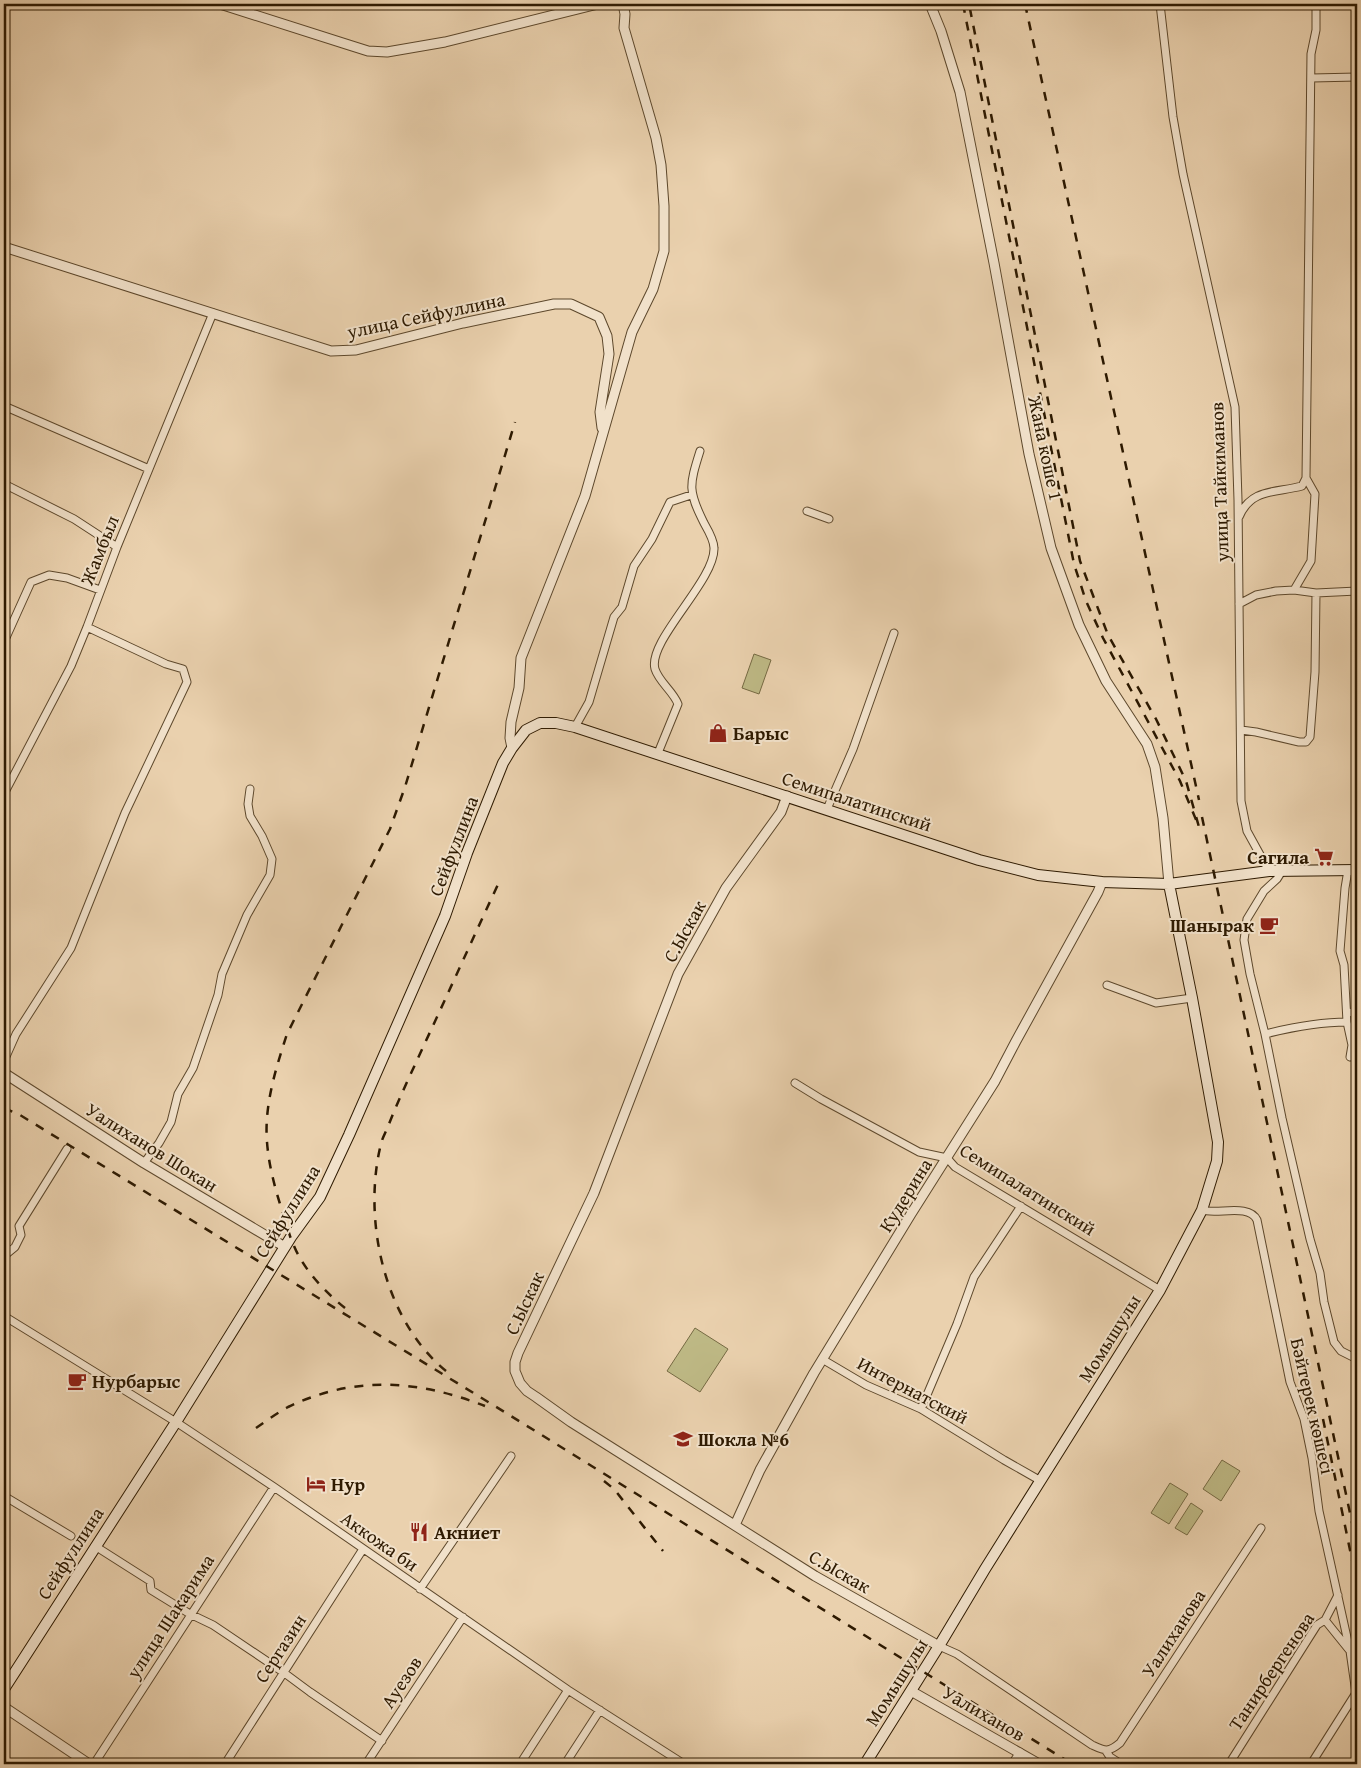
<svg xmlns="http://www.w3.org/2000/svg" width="1361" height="1768" font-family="'Gentium Book Plus',serif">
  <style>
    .green { fill: #beb985; stroke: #766a43 }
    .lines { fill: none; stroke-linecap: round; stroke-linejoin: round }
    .minor-casing { stroke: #5d482c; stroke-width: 9 }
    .tertiary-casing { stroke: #5d482c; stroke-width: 11 }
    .secondary-casing { stroke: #2e1a01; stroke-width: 12 }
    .minor { stroke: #f1e1ca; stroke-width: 7 }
    .tertiary { stroke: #f1e1ca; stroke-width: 9 }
    .secondary { stroke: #f1e1ca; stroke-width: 10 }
    .rail { stroke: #2e1a01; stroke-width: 2.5; stroke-dasharray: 9 9; stroke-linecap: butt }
    .labels { text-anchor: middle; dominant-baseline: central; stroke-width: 4; stroke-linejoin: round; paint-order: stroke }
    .street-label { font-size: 19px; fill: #2e1a01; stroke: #f1e1ca }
    .poi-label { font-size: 19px; font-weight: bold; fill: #2e1a01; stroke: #f1e1ca; text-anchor: start }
  </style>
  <rect width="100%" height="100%" fill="#ead1ae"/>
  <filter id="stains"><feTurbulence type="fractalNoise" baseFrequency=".004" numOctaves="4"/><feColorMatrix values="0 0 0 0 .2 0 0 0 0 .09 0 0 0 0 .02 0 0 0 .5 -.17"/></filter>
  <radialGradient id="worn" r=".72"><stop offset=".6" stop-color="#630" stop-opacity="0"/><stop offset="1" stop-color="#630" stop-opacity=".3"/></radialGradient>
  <path class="green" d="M754 654 771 660 759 694 742 688Z
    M695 1328 728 1349 700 1392 667 1371Z
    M1222 1460 1240 1471 1221 1501 1203 1489Z
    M1170 1483 1188 1494 1169 1524 1151 1513Z
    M1191 1503 1203 1511 1187 1535 1175 1528Z"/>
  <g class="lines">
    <g class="minor-casing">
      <path id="minor" d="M1160 4 1173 117 1183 174 1235 407 1238 500 1241 801 1247 831 1269 871
        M1312 78 1357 77
        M4 406 149 469
        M4 484 74 519 117 547
        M807 511 829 519
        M1239 517C1251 488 1276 493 1302 486L1306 478
        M1294 590 1311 561 1315 494 1306 478 1311 54 1316 30V4
        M1239 604 1256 595 1276 591 1294 590 1316 593 1357 591
        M4 642 31 582 49 575 67 578 100 590
        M575 727 589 702 614 617 622 607 634 566 652 539 670 502 691 495
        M1241 730 1256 732 1299 742H1306L1310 737 1315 672 1316 593
        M658 753 678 704C673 691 659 682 655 669 647 641 715 581 714 548 714 540 708 530 704 523 688 491 689 486 700 451
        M4 794 71 666 87 627 117 547 213 313
        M827 809 853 749 894 633
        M1348 870 1345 888 1340 951 1344 965 1347 1022 1352 1045 1350 1057
        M1282 871 1277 879 1264 891 1247 919 1244 940 1250 974 1265 1034 1282 1118 1310 1239 1320 1273 1324 1302 1334 1342 1341 1351 1357 1359
        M1107 985 1156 1003 1192 998
        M1347 1012 1357 1013
        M1265 1034C1293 1027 1318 1022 1347 1022
        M4 1061 16 1034 71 948 125 813 187 682 183 669 166 664 87 627
        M795 1083 821 1099 919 1152 947 1158 955 1167 1160 1290
        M144 1163 159 1143 171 1122 178 1094 193 1068 218 995 222 974 247 915 270 875 272 859 262 836 250 816 248 804 250 789
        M1202 1210C1217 1215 1249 1203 1257 1220L1290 1382 1304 1419 1312 1458 1319 1511 1350 1651 1356 1693 1311 1764
        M4 1256 15 1247 21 1235 19 1226 67 1149
        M4 1316 176 1422 274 1487 568 1690 684 1764
        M822 1359 866 1385 921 1409 1004 1460 1041 1481
        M921 1409 957 1324 974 1277 1021 1206
        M4 1496 71 1536
        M95 1546 150 1581 151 1590 190 1614 213 1625 283 1672 310 1692 382 1741
        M420 1589 511 1456
        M1325 1620 1350 1651
        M939 1646 957 1654 1092 1745C1105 1751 1108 1753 1120 1743L1261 1528
        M1106 1751 1110 1757 1121 1764
        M94 1764 274 1487
        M225 1764 363 1549
        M366 1764 463 1617
        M520 1764 568 1690
        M565 1764 600 1710
        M1012 1764 1020 1752
        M1229 1764 1317 1625 1325 1620 1338 1595"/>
    </g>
    <g class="tertiary-casing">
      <path id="tertiary" d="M220 4 349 45 368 51 387 52 445 42 598 4
        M930 4 941 31 960 92 994 263 1029 454 1051 548 1079 625 1106 681 1147 744 1155 767 1163 818 1169 884
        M4 247 331 351 356 350 463 323 554 304H571L599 317 607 336 609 354 600 412 602 428
        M512 748 510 738 511 722 519 688 521 658 585 496 632 332 653 289 664 251V206L661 165 656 138 624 28 625 14 623 4
        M787 796 781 812 726 888 678 974 594 1193 518 1353 515 1362V1371L520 1383 527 1391 536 1397 571 1422 815 1576 939 1646
        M4 1073 144 1163 285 1247
        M735 1525 760 1470 814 1373 911 1214 995 1081 1016 1041 1098 892 1102 882
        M911 1691 1039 1764
        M4 1707 89 1764"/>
    </g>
    <g class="secondary-casing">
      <path id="secondary" d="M4 1689 176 1422 291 1237 320 1197 349 1135 445 916 467 853 503 763 512 748 526 730 540 723H556L575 727 979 860 1038 875 1102 882 1169 884 1269 871 1357 870
        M865 1764 939 1646 985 1569 1160 1290 1202 1210 1217 1161 1218 1142 1192 998 1169 884"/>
    </g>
    <use href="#minor" class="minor"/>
    <use href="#tertiary" class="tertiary"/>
    <use href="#secondary" class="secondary"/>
    <path class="rail" d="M963 4 1074 564 1086 601 1103 638 1180 781 1199 827 1186 781 1156 719 1108 635 1080 561 969 4
      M1025 4 1199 800
      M1202 817 1357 1546
      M4 1108 20 1115 511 1416 1072 1764
      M345 1308C325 1292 304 1270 294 1246 290 1238 288 1229 285 1220 277 1195 269 1169 267 1142 264 1105 276 1068 287 1034L390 829 405 787 515 422
      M446 1371C385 1321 363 1223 380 1148 381 1140 386 1132 389 1124 398 1101 408 1080 418 1058 446 998 473 938 501 878
      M1323 1419 1357 1584
      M256 1428C266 1421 277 1413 288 1407 355 1375 418 1380 485 1406
      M604 1481 614 1489 663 1551"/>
  </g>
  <defs>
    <g id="shop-bare" transform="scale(1.5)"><path d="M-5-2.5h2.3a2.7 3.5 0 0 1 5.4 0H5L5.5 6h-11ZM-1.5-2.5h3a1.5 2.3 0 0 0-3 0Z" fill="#8f2418" stroke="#f1e1ca" stroke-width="2.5" paint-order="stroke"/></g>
    <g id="supermarket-bare" transform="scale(1.5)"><path d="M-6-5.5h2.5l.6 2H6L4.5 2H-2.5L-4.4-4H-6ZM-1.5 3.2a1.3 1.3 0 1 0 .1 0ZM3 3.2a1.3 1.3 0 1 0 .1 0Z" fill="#8f2418" stroke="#f1e1ca" stroke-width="2.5" paint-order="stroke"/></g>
    <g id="cafe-bare" transform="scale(1.5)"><path d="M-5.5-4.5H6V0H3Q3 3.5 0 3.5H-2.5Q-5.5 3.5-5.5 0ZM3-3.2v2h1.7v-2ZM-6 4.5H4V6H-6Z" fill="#8f2418" stroke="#f1e1ca" stroke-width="2.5" paint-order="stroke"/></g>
    <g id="school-bare" transform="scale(1.5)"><path d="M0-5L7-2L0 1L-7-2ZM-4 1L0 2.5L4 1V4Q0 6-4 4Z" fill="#8f2418" stroke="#f1e1ca" stroke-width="2.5" paint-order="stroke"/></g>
    <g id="hotel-bare" transform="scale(1.5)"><path d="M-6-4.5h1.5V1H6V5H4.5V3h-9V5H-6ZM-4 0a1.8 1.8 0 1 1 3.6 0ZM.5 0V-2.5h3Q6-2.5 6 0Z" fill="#8f2418" stroke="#f1e1ca" stroke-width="2.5" paint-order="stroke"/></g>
    <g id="restaurant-bare" transform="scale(1.5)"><path d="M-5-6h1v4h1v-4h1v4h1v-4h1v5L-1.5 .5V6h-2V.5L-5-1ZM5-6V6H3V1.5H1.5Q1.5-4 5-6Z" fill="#8f2418" stroke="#f1e1ca" stroke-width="2.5" paint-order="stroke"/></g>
  </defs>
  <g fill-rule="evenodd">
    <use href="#shop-bare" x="718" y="733"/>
    <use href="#supermarket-bare" x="1324" y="857"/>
    <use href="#cafe-bare" x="1269" y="925"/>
    <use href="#cafe-bare" x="77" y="1381"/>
    <use href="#school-bare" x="683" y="1439"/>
    <use href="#hotel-bare" x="316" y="1484"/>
    <use href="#restaurant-bare" x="419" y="1532"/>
  </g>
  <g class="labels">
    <g class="street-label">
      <text transform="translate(426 315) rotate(-12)">улица Сейфуллина</text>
      <text transform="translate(1046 448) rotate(78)">Жана коше 1</text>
      <text transform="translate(1219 482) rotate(-92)">улица Тайкиманов</text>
      <text transform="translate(99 550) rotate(-68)">Жамбыл</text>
      <text transform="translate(857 801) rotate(18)">Семипалатинский</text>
      <text transform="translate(453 846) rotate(-69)">Сейфуллина</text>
      <text transform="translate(684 931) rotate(-61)">С.Ыскак</text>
      <text transform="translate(152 1147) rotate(32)">Уалиханов Шокан</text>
      <text transform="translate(1028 1189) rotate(32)">Семипалатинский</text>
      <text transform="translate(905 1195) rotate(-58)">Кудерина</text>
      <text transform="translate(287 1211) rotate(-58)">Сейфуллина</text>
      <text transform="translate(524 1303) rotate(-65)">С.Ыскак</text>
      <text transform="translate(1109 1338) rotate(-58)">Момышулы</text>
      <text transform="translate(913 1390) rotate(28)">Интернатский</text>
      <text transform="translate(1313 1406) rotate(77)">Бәйтерек көшесі</text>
      <text transform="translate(380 1541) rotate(35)">Аккожа би</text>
      <text transform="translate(70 1553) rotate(-57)">Сейфуллина</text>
      <text transform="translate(840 1571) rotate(30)">С.Ыскак</text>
      <text transform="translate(170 1616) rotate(-57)">улица Шакарима</text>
      <text transform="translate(1173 1633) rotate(-57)">Уалиханова</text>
      <text transform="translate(280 1648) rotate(-57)">Сергазин</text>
      <text transform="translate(1271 1671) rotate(-56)">Танирбергенова</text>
      <text transform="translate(401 1682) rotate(-57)">Ауезов</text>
      <text transform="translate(896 1682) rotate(-58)">Момышулы</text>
      <text transform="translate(984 1713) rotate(30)">Уалиханов</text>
    </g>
    <g class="poi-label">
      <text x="733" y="733">Барыс</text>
      <text x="1309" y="857" text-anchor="end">Сагила</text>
      <text x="1254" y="925" text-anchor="end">Шанырак</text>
      <text x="92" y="1381">Нурбарыс</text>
      <text x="698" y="1439">Шокла №6</text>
      <text x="331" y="1484">Нур</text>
      <text x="434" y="1532">Акниет</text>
    </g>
  </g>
  <rect width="1361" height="1768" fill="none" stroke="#ead1ae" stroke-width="20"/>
  <rect x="5" y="5" width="1351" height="1758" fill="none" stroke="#2e1a01" stroke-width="2.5"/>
  <rect x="10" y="10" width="1341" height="1748" fill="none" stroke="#2e1a01"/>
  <rect width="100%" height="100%" filter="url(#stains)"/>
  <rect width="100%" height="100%" fill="url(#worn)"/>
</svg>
